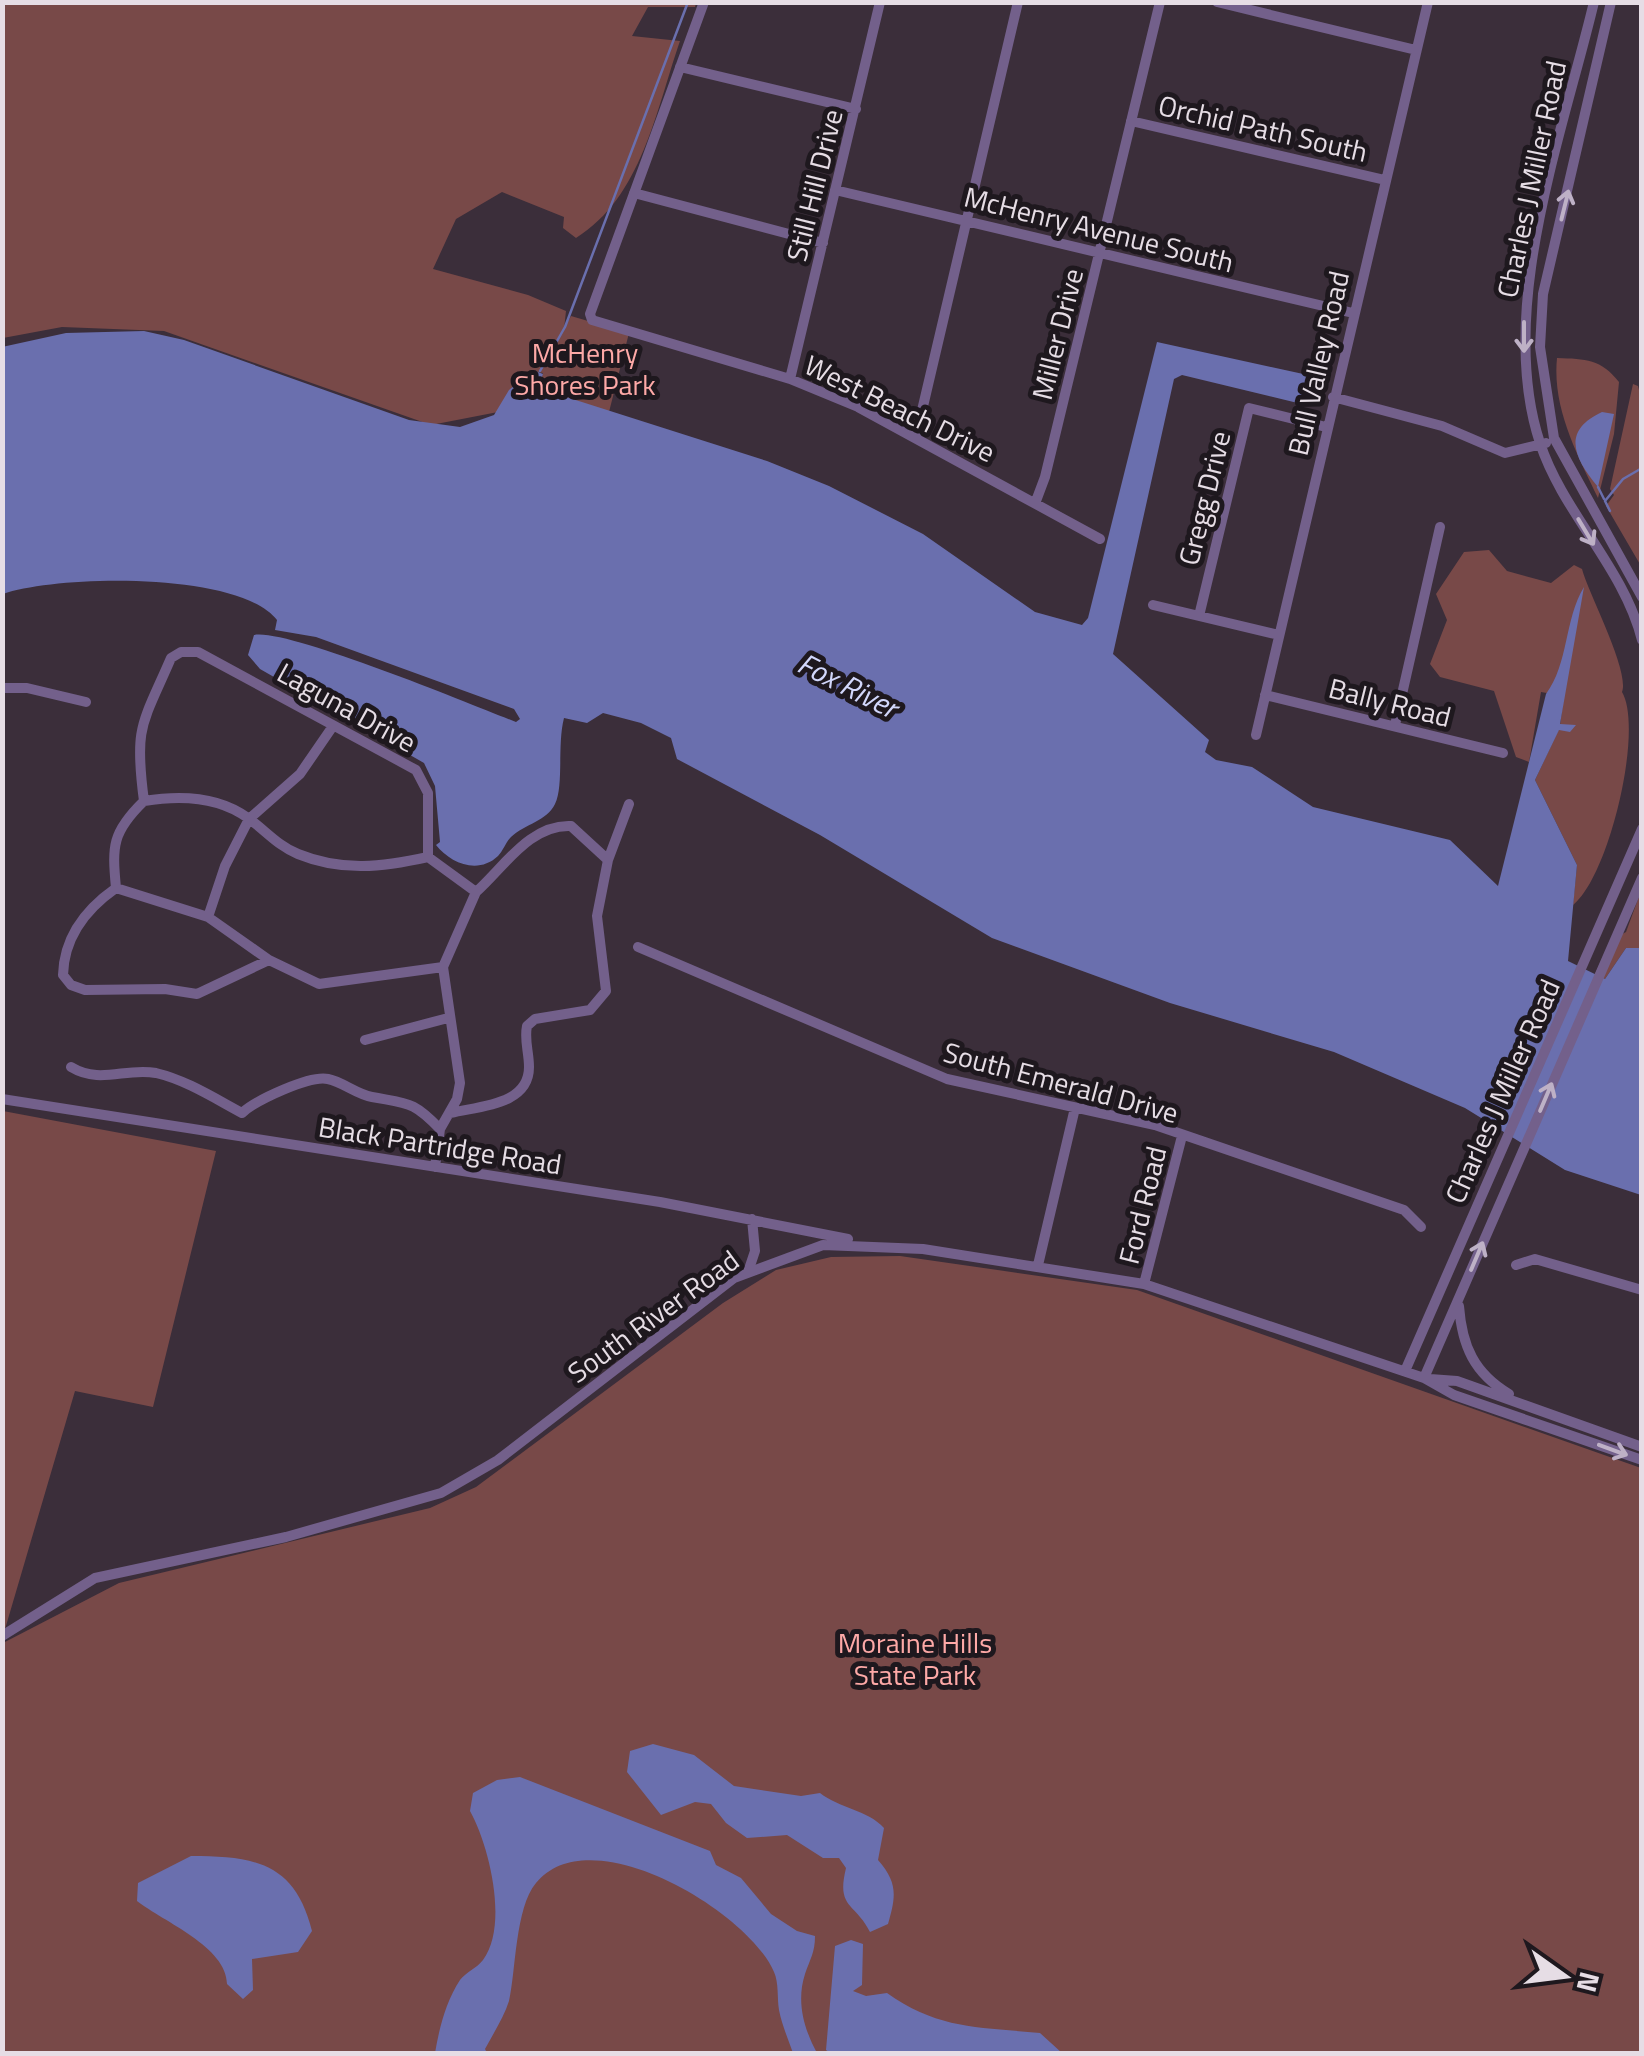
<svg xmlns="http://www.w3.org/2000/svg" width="1644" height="2056" font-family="'Titillium Web',sans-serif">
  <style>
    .green { fill: #784948 }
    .water { fill: #6a6fae }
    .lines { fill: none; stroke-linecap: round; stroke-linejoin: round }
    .stream { stroke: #6a6fae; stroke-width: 2.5 }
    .minor { stroke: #73608b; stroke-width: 10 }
    .oneway { stroke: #beb1c6 }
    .labels { text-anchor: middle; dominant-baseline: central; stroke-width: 10; stroke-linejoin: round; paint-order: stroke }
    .street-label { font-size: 28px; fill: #e6dde5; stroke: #1e181e }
    .park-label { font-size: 28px; fill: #fea9a7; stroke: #1e181e }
    .water-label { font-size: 30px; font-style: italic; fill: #d2d7fb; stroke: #1e181e }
  </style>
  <rect width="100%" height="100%" fill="#3b2e3a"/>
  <path class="green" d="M3 3H696L695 7H648L632 36 680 41C656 110 642 197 576 238L563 228 564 217 502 192 456 219 433 269 528 295 566 311 564 329 571 316 629 333 609 412 538 388 543 373 533 371 498 412 431 425 164 331 62 327 3 338Z
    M1557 358C1586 359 1601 359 1619 382L1614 434 1598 498C1577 454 1552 408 1557 358Z
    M1633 384 1638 386 1641 398V566L1606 506 1614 495 1610 489Z
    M1489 550 1507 571 1551 583 1574 565 1582 569C1589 595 1630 671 1622 692 1644 729 1609 877 1573 905L1577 865 1535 780 1559 729 1568 727 1560 725 1564 696 1541 692 1529 762 1516 757 1494 691 1440 677 1430 664 1447 620 1436 594 1464 552Z
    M1641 891V948H1626L1605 979 1594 976 1611 940 1626 932Z
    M3 1111 216 1151 153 1407 75 1391 3 1636Z
    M900 1256 1137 1290 1641 1468V2053L3 2054V1643L119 1583 430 1508 476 1487 723 1303 776 1270 831 1257Z"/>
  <path class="water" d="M144 331 184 340 409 420 460 427 494 415 509 390 533 370 543 374 538 388 767 461 829 486 923 534 1035 612 1082 625 1088 618 1157 342 1317 377 1320 389 1310 406 1182 375 1174 379 1113 654 1209 740 1205 752 1216 760 1252 767 1313 807 1450 840 1498 886 1546 694C1569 663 1564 620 1584 587L1560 724 1576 725 1570 732 1559 730 1535 780 1577 865 1568 961 1605 979 1626 948H1641V1195L1565 1170 1465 1108 1334 1052 1170 1003 992 938 820 835 677 759 671 738 641 723 603 713 587 723 564 718C557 745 564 786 555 804 547 821 525 824 511 837 506 842 503 851 498 856 478 875 450 863 436 845L440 842 435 786 424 763 260 669 248 655 254 635C287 628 472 705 516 722L520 719 514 709 316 637 275 630 277 620C239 571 57 575 3 594L2 347 66 333Z
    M1602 412 1614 414 1598 487C1574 458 1561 431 1602 412Z
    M653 1744 694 1755 734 1786 801 1796 820 1793C839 1808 868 1810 884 1828L878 1860C898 1883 896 1896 888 1924L870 1932C855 1902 836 1909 846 1868L839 1858H823L787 1835 747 1838 726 1823 711 1804 695 1802 661 1815 627 1772 630 1751Z
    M520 1777 710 1851 716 1865 741 1878 771 1914 797 1931 815 1936C815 1953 810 1959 805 1974 796 2002 804 2029 817 2053H793C788 2039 782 2025 779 2010 777 1998 779 1983 774 1972 749 1912 590 1816 536 1883 515 1908 516 1971 509 2001 504 2017 493 2034 485 2049L487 2053H435C439 2029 446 2001 460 1980 466 1972 477 1968 483 1960 509 1925 489 1845 470 1811L473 1793 497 1780Z
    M191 1856C255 1856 295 1863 312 1931L298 1952 252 1959 253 1990 243 1999 227 1984C227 1947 164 1922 137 1901L138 1883Z
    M851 1940 863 1944 862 1985 853 1991 866 1996 887 1993C939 2030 980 2027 1040 2033L1062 2053H830L826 2050 835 1946Z"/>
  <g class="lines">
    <path class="stream" d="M540 371 565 327 688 2
      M1598 487 1604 499
      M1610 511 1605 501 1623 479 1642 468"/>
    <path class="minor" d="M704 2 590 314 592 320 790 379 858 407 1100 539
      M1217 2 1416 50
      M1594 2C1562 136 1496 310 1540 443 1563 513 1624 568 1642 640
      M1611 2 1543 294 1540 347 1554 438 1642 597
      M680 67 856 109
      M1131 121 1385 180
      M835 190 1353 313
      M634 193 823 243
      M790 379 880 2
      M1333 397 1442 426 1505 453 1546 443
      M916 436 1018 2
      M1036 501 1045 477 1160 2
      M1153 605 1279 635
      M1199 616 1249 408 1326 427
      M2 688H27L86 702
      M1265 695 1503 753
      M1395 725 1440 527
      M1256 735 1428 2
      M144 801C134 726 142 725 171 658L181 652H198L416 770 428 793V857L476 892C504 867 530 824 571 826L608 860
      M144 801C180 795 218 796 248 818 265 830 278 846 298 854 342 872 383 867 428 857
      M116 888 208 917 269 960 319 984 443 967
      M116 888C86 909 64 937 63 975L71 985 85 990 165 989 197 994 269 960
      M116 888C112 846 112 832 144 801
      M208 917 225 866 249 819 300 774 333 726
      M638 947 947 1079 1155 1125 1404 1210 1421 1227
      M365 1040 448 1018
      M71 1067C101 1085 125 1067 156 1073 186 1080 214 1098 242 1113 256 1100 310 1075 328 1079 343 1082 356 1094 372 1097 409 1104 413 1101 440 1129
      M2 1099 660 1202 848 1239
      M451 1113C480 1106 529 1105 529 1067 529 1052 524 1040 527 1026L535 1019 590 1010 606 991 597 916 608 860 629 804
      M435 1167 440 1129 457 1099 460 1083 443 967 476 892
      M1038 1265 1075 1108
      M1516 1265 1535 1259 1642 1290
      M748 1272 755 1251 752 1219
      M1144 1284 1182 1136
      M1459 1306C1462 1346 1474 1373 1509 1394
      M1405 1371 1642 829
      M1424 1378 1642 878
      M1430 1379 1457 1381 1642 1447
      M2 1636 95 1578 286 1537 441 1493 498 1460 734 1278 823 1245 923 1249 1144 1284 1424 1378 1454 1395 1642 1460"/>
  </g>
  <defs><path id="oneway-shaft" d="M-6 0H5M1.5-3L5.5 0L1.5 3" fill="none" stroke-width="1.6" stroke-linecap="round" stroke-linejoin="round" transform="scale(2.5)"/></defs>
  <g class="oneway">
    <use href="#oneway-shaft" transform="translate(1565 205) rotate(-76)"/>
    <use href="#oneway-shaft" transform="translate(1524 337) rotate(90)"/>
    <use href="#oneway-shaft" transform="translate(1586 532) rotate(59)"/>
    <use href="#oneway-shaft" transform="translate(1546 1097) rotate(-67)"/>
    <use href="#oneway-shaft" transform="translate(1477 1256) rotate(-67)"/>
    <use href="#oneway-shaft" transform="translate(1613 1450) rotate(20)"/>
  </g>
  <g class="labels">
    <g class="street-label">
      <text transform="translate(1263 128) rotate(13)">Orchid Path South</text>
      <text transform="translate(1531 179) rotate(-78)">Charles J Miller Road</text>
      <text transform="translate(814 185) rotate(-76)">Still Hill Drive</text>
      <text transform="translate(1099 229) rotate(14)">McHenry Avenue South</text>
      <text transform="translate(1057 334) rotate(-76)">Miller Drive</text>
      <text transform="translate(1318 363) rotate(-77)">Bull Valley Road</text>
      <text transform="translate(900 408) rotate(26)">West Beach Drive</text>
      <text transform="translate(1204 498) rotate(-76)">Gregg Drive</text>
      <text transform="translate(1390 702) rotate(14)">Bally Road</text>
      <text transform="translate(347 707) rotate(29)">Laguna Drive</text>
      <text transform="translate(1061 1082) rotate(15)">South Emerald Drive</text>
      <text transform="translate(1502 1091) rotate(-66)">Charles J Miller Road</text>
      <text transform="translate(440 1145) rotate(9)">Black Partridge Road</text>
      <text transform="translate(1142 1205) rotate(-76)">Ford Road</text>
      <text transform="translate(653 1316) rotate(-36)">South River Road</text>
    </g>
    <g class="park-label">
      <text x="585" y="352">McHenry<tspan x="585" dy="32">Shores Park</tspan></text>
      <text x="915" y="1642">Moraine Hills<tspan x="915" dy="32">State Park</tspan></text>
    </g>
    <g class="water-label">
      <text transform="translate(848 685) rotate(27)">Fox River</text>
    </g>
  </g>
  <rect width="1644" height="2056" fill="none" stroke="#e6dde5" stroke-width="10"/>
  <g transform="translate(1564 1976) rotate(104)" stroke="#1e181e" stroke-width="8" paint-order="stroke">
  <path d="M0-8L18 38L0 25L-18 38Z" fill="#e6dde5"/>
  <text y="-15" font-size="28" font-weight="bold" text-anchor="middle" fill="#e6dde5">N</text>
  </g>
</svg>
